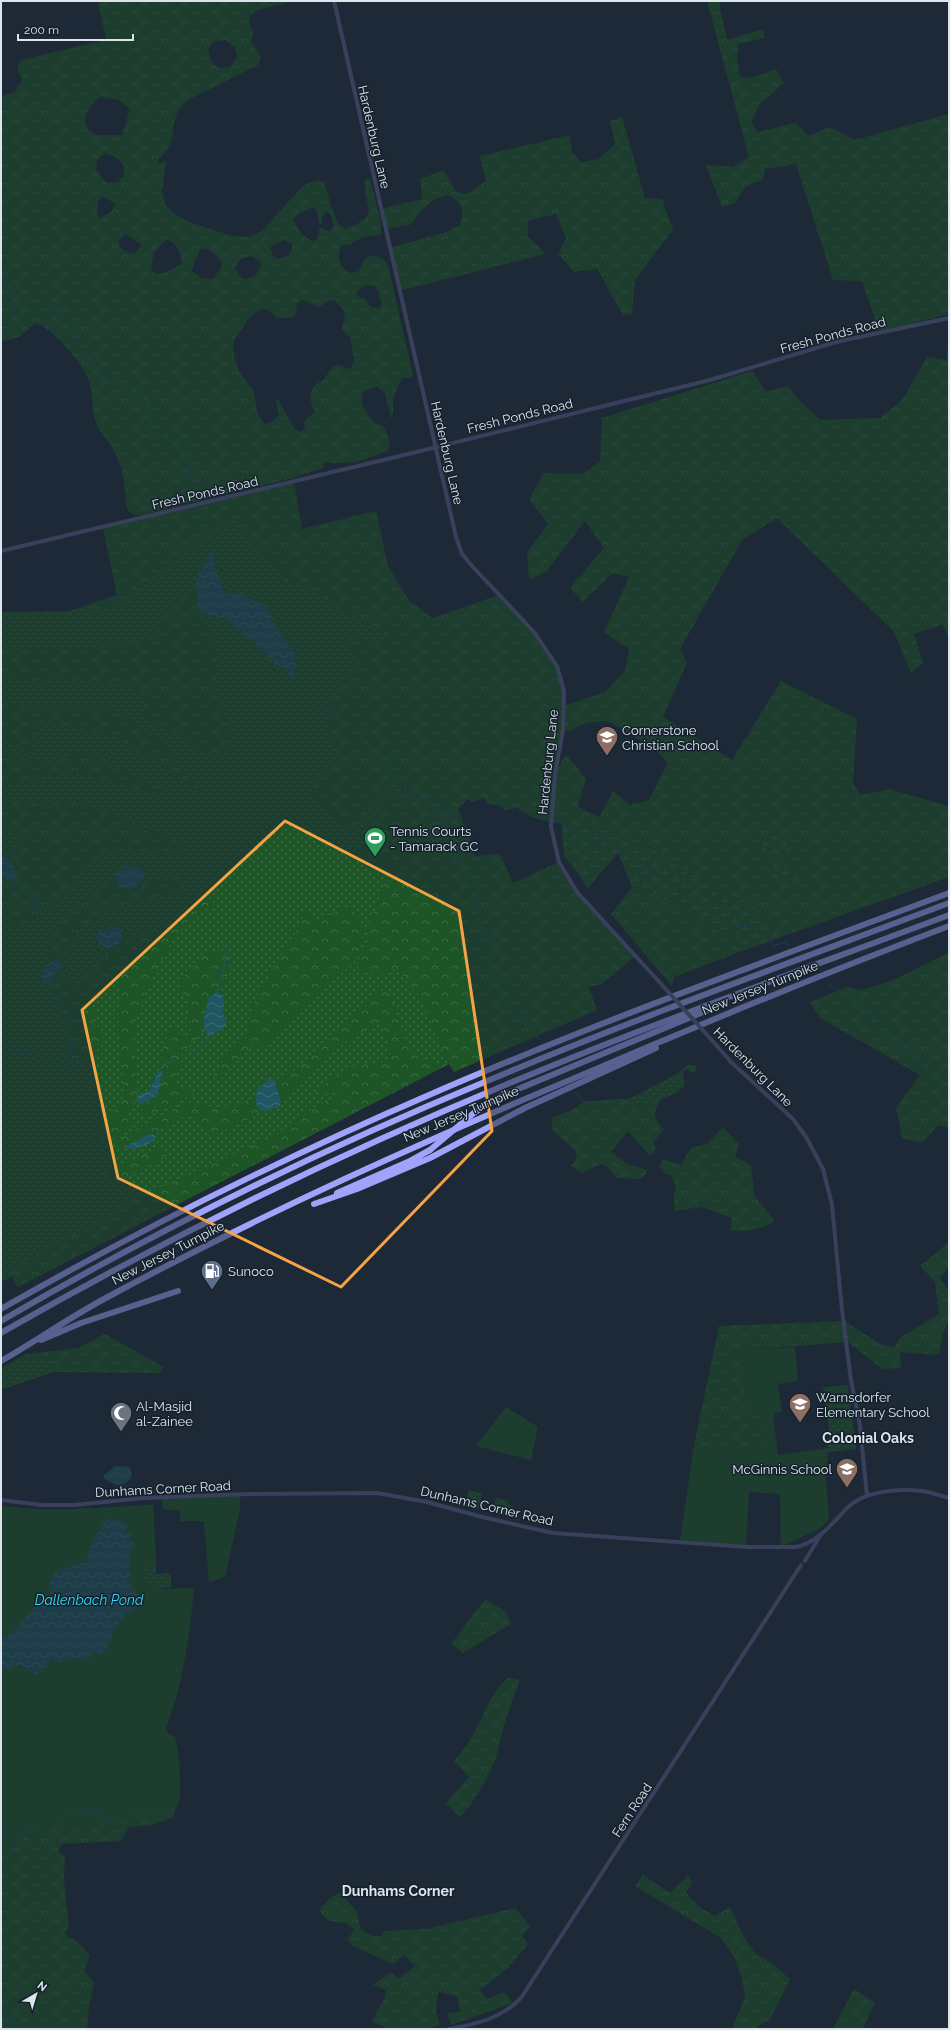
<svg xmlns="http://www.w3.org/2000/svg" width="950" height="2030" font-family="Raleway,sans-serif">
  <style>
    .grass { fill: url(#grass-dots) }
    .forest { fill: url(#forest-crowns); fill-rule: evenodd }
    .wetland { fill: url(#wetland-marsh) }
    .park { fill: #1d5526 }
    .water { fill: url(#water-waves) }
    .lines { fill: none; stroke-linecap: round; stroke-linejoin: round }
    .stream { stroke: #1e5661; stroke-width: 1 }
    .tertiary { stroke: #595b88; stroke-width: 4 }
    .motorway { stroke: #9fa3fc; stroke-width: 6 }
    .tertiary-bridge { stroke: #595b88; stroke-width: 4 }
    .motorway-bridge { stroke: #9fa3fc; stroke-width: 6 }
    .marked { fill: none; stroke: #f5a345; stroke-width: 3; stroke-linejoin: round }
    .labels { text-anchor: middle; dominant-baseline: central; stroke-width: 3; stroke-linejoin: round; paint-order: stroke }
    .street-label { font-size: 13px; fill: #dce4ec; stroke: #14202c }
    .poi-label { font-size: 13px; fill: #dce4ec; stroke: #14202c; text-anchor: start }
    .neighbourhood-label { font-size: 14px; font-weight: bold; fill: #dce4ec; stroke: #14202c }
    .water-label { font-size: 14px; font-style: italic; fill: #3bdaf4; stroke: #14202c }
  </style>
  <defs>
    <pattern id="grass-dots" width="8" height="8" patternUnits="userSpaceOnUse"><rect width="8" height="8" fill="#1d5526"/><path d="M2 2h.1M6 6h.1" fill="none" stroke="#3d6d46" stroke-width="1.8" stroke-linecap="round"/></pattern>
    <pattern id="forest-crowns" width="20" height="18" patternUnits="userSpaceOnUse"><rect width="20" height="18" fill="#1d5526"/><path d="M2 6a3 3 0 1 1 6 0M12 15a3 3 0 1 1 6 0" fill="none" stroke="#3d6d46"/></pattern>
    <pattern id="wetland-marsh" width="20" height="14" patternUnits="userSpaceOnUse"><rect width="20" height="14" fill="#1d5526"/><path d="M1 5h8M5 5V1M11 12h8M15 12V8" fill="none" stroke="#3d6d46"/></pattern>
    <pattern id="water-waves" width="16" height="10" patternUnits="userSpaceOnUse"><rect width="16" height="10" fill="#1e5661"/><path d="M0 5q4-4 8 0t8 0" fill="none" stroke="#3e6e78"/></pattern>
  </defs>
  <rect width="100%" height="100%" fill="#1d2936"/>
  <path class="grass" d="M251 511 397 630 402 793 403 954 449 1064 18 1287 12 1276 1 1282V612L69 611 117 595 199 520Z
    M688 1065 697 1066 696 1071 692 1073 687 1069 683 1072 685 1085 678 1092 646 1106 637 1104 629 1099 677 1074Z
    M17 1359 51 1361 55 1367 54 1372 1 1390V1369Z
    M848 1385 856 1449 828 1452 827 1438 830 1437 823 1387Z
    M469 1490 482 1494 478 1509 465 1505Z
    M496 1498 509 1501V1505L513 1506 510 1517 492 1512Z
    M156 1558V1574L171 1573V1587L157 1589 149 1587 145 1580V1565Z"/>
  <path class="forest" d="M97 1H292L256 11 250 16 249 23 253 32 251 42 261 57 258 65 188 100C169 116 177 127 169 146 166 153 159 156 157 164L166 161 162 192 165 203 173 213 189 222 232 236 249 237 262 231 301 188 306 184 318 180 324 182C329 194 333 223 345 229 351 226 357 225 362 221 378 211 358 191 367 178L370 179 381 223V235L363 237 349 245H342C333 257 345 281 360 270L364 259C372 253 383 256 388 265L413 375 410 378H402L393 398V413L391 419 385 393 377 387 364 391C358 400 365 413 372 420 375 424 382 424 385 428 386 429 389 442 390 446L387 451 357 462 331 463 325 461 323 468 293 478 140 515C122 517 126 494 124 482 122 469 117 454 109 443 104 436 99 431 96 423 92 411 93 397 90 384 87 368 51 325 35 323L19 337 1 342V97L14 92 22 80 17 66 21 60 105 40 106 37ZM225 40 236 47 237 57 230 67 219 68 211 62 208 49 213 42ZM101 97 119 100 130 109 122 135H96C77 128 87 104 101 97ZM105 153 116 157 124 166V175L118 182 107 183 96 170 97 160ZM102 196 116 204 111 212 100 218 97 214 98 201ZM313 207 317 210 319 223 322 224V217L327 211 331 216 334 227 330 232 320 227 317 238 313 242 301 234 293 220 298 214ZM126 234 140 244 141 246 136 252 130 254 121 248 118 241ZM166 240C176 240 182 255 182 264L166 272 156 274 151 269 154 252ZM284 240 292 244V251L286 257 277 259 272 254 270 247ZM203 248 210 250 222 262 221 269 213 279 202 278 192 271 193 265 200 249ZM251 256 260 261 261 266 254 277 244 279 240 276 235 267 241 259ZM367 285 376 286 382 304 379 309 371 307 365 299 356 295 358 290ZM303 300 319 307 328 301 335 300 345 312 342 330 350 337 354 362 351 368 347 369 341 365H334L324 379 313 387 310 397 314 412 304 422 305 429 299 432 294 428 278 399 276 402 279 415 272 422 265 424C252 411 259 401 251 387 249 384 246 382 245 380 239 373 232 354 233 345 235 334 243 330 247 321 251 315 259 308 267 309L277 318H292L296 314 297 303Z
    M707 1H721L720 8 727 40 763 29 765 38 738 44 737 59 740 77 751 78 776 69 784 83 760 104 751 122 758 132 795 123 809 136 830 127 854 140 949 114V314L879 332 862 281 833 280 796 164 765 169 763 179 745 187 735 203 722 207 706 165 733 167 749 157Z
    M622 117 645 198 662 199 673 230 635 280 632 314 623 315 597 269 574 272 558 254 566 238 556 214 528 221V236L546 254 399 291 389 248 443 233 459 226C466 210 462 205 450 195 431 197 421 211 410 225L385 229 380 209 422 199 420 179 444 170 456 192 467 194 486 181 480 156 570 135 572 152 581 162 599 159 615 144 610 121Z
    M949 341V637L942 625 914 634 923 663 911 673 894 632 777 518 742 540 680 649 687 663 663 717 732 760 781 681 857 719 853 783 861 795 889 789 949 806V877L781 937 749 901 720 896 649 847 561 822C546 824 529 814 517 807L505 810 501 805 487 803 484 797 474 801 467 799 458 808 475 856 500 854 513 883 559 862 570 882 635 956 602 984 589 987 597 1010 454 1072 449 1064 18 1287 12 1276 1 1282V1274L123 1209 124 1202 201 1170 277 1134 319 1104 341 1094 346 1088 315 1097V1091L346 1068 389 1060 390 1050 379 1022 340 1045 281 1102 275 1083 291 1073 372 1000 377 989 390 992C402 1027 403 1064 449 1064L420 995 410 987 399 968 379 977 357 969 358 959 369 937V925L384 885 383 877 395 860 360 834 386 799 402 793 403 788 401 781 385 788 352 832 339 822 311 797 319 774 335 763V747L328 733 329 718 334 698 341 685 358 666 346 640 360 634 369 649 379 640 385 638 386 634 339 610 302 584 282 580V570L256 552 235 519 214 532 160 572 124 602 90 614 84 606 117 595 103 528 294 482 302 529 376 511 388 566 409 601 433 618 499 595 534 632 557 666 564 691V706L605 692 625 671 629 649 604 632 629 577 612 573 583 602 570 588 604 548 585 521 546 572 529 580 527 553 548 524 529 500 543 473 582 474 600 462 602 418 752 371 766 392 788 386 797 398 820 420 880 418 903 399 927 357 946 360ZM608 721 652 747 668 762 649 800 630 805 613 791 599 817 578 807 586 779 566 754 556 772 564 730 569 731 586 723Z
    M195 590 198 610 217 645 216 683 221 713 230 726 228 747 220 757 194 747 185 736 158 726 143 715 144 694 116 684 81 681 50 675 43 683 1 674V650L92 648 155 638 171 603Z
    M1 703 53 708 105 707 123 715 167 747 180 770 211 796 204 794 151 758 134 751 119 738 46 721 37 723 30 754 1 735Z
    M76 752 105 757 108 770 121 767 139 780 167 790 158 795 82 774H58L22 785 3 782 1 784V753L28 760 54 764Z
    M1 801 87 803 187 845C165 865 139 843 111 851 102 854 89 861 83 869 77 875 75 883 69 890 55 908 32 919 11 929L14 922C0 903 0 902 5 878L12 882 16 881 15 873 8 859 16 850 17 834 3 826 1 827Z
    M180 875 185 889 160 897 112 907 81 928 61 961 55 960 48 963 43 958C50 946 55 930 63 919 76 902 99 891 115 877L120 886H137L141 883Z
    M632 887 644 888 701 921 727 932 749 930 738 945 737 953 674 977 672 986 611 914Z
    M214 900 213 907 197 912 176 934 154 975 136 1019 135 1073 138 1094 128 1112 134 1126 117 1137 92 1147 98 1133 125 1096C123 1074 120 1052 118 1031 116 1007 124 992 114 970L98 991 90 999 103 1042 90 1061 80 1058 78 1061 71 1063 69 1052 71 1040 67 1032V1024L60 1019 58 1015 61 1002C55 996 54 988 48 982L62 965 68 982 75 990 91 969 116 948 128 940 180 921 201 901Z
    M349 906 366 927 354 962 261 1048 253 1046 222 1074 212 1078 226 1054 247 1037 252 1006 270 972 292 939 305 912 316 921Z
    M221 949C224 952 228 956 229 959 232 974 221 990 209 997L205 1014 204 1031 177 1059 182 1062 174 1084 194 1093 174 1105 143 1118 141 1104 152 1100 163 1071 159 1070 165 1040 173 1027 180 1037 188 1035 192 1027 184 1009 188 1001 181 991 179 982 205 955Z
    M949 952V1128L938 1125 922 1143 902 1138 896 1107 920 1075 820 1018 810 1002 847 987 863 990 896 979Z
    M256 1096 258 1109 263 1111 242 1123 214 1135 192 1115 177 1119 154 1134 147 1135 123 1148 112 1145 144 1124 191 1103 219 1108 244 1103Z
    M629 1099 637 1104 646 1106 661 1099C653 1114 652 1117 664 1130L653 1142 656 1149 650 1156 628 1131 611 1152 627 1164 648 1170 642 1179 616 1178 608 1167 601 1164 582 1173 571 1166 576 1159V1151L553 1131 551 1118 570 1111 584 1102Z
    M723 1127 739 1144 735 1157 751 1165 754 1195 773 1219 772 1223C758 1230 746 1231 731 1231L732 1218 702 1207 674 1211V1195L676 1187 671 1175 665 1173 659 1167 663 1159 681 1165 691 1148 707 1144Z
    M164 1146 166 1157 119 1181H107L103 1172Z
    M949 1242V1266L940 1278 949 1292V1321L943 1333 939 1355 900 1352 901 1368 882 1369 848 1342 743 1350 765 1413 764 1447H706L694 1445 719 1326 845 1321 880 1344 894 1347 900 1338 939 1314 935 1282 920 1266Z
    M105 1334 164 1367 159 1373 54 1372 55 1367 51 1361 17 1359 26 1354 78 1348Z
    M153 1505 156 1558 145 1565V1580L149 1587 157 1589 194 1588C189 1636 183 1685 165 1731L175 1737 179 1758 180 1798 172 1818 152 1825 129 1827 121 1841 62 1844 58 1852 65 1856 64 1879 69 1928 65 1931 68 1938 75 1939 90 1956 84 1971 94 1982 89 2006 87 2029H5L1 2027V1506C51 1513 103 1507 153 1505Z
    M485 1599 506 1612 511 1624 463 1653 451 1644Z
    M508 1678 520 1680 505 1722 496 1758 486 1780 470 1806 460 1817 446 1803 469 1777 454 1761C461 1752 469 1743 474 1733 484 1715 491 1691 508 1678Z
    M643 1875 670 1893 688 1876 692 1883 686 1893 701 1908 715 1916 730 1907 742 1933 754 1952 774 1965 790 1979 770 2020 759 2025 754 2029H732L745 1997 742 1979 734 1957 721 1938 635 1886Z
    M340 1893 356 1910 361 1930 373 1936H381L385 1931 426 1929 515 1908 530 1926 522 1935 528 1944 507 1969 480 1990 487 1999 504 1992 513 2003 451 2025 447 2013 460 2012 457 1996 438 1992 436 2010 440 2025 427 2029H387L372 2021 385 1998 386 1990 373 1985 391 1972 398 1979 415 1966 404 1955 393 1964 353 1946 347 1939 355 1930 345 1923 329 1921 319 1911 330 1898Z
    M854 1989 875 2002 863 2029H833Z"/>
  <path class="wetland" d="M561 822 649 847 720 896 749 901 781 937 737 953 738 945 748 930 727 932 701 921 644 888 632 887 618 853 588 888 564 855Z
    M777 836 787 842 782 861 785 868 798 875 800 881C778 883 769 856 762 840Z"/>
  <path class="park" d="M367 840 395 860 383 877 355 857Z
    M795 1347 798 1381 778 1384 782 1412 773 1413 778 1455 828 1448 826 1479 829 1520 819 1529 781 1547 780 1494 749 1492 746 1547 680 1541 694 1445 706 1447H764L765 1413 746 1408 742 1350Z
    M506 1407 538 1427 531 1460 476 1446Z
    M240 1495V1509L225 1577 209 1582 204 1521H180V1511L163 1509 162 1499Z
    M153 1505 156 1558 145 1565V1580L149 1587 157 1589 194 1588C189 1636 183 1685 165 1731L175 1737 179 1758 180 1798 172 1814 157 1816 145 1813 134 1814 109 1823 55 1826 1 1847V1506C51 1513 103 1507 153 1505Z"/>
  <path class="water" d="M209 553H214L215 569 220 579 221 586 226 592 230 594H240L265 605 269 610 279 634 295 652 296 666 294 677 292 680 288 676 286 668 279 667C261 652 230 611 205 615L198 609 196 581 199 572 205 565Z
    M1 854C10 859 18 870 15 881H10L1 875Z
    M128 865 144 869C145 880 141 885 131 889L120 886 115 877 117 871Z
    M118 925 122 933 121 942C109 951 104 951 95 938L100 930Z
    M55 960 61 961 62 965 48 982 44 983 40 978C43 969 47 964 55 960Z
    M217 992 223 995C225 1002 224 1005 223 1011 223 1015 225 1017 226 1020 227 1030 215 1033 208 1036 200 1025 206 1009 209 997Z
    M159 1070 163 1071 160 1081 161 1085 155 1097 141 1104 136 1101 138 1095 149 1091Z
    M267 1079H274L281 1102 280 1107 263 1111 258 1109 256 1103 257 1088 264 1084Z
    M154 1134 156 1136 155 1141 135 1149 123 1148 147 1135Z
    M115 1466 130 1467 132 1476C125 1489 115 1486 104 1478V1475Z
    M111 1518 128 1524 125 1534 131 1533 130 1538 135 1547 129 1555 131 1559 128 1569C131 1574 131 1578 127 1582L133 1587 140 1598 138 1604 131 1612 126 1614 114 1630 105 1653 100 1654 97 1652 92 1653 90 1658 81 1662 74 1657 55 1664 54 1660 51 1659 45 1668 37 1674 28 1671 22 1665H14L10 1671 1 1669V1639L11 1634 40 1601 52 1596C44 1568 63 1570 85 1562 91 1547 96 1526 111 1518Z"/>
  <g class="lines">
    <path class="stream" d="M1 280 9 285 13 305 33 303 57 308 79 345 103 379 134 388 148 399 152 435 189 445 191 475 196 481 195 491 198 492 199 502
      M1 340 11 323 13 306
      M199 507 209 523 205 530 207 535 211 538V545L213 547
      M294 677 301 690
      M315 702 327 708
      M330 710 333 711 334 718 349 722 361 733 362 739 383 760 393 776 402 783
      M402 797 403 802 411 798 426 799 443 815 458 808 467 799 474 801 484 797 487 803 501 805 505 810 517 807 528 815 548 821
      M443 815 465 868 478 886V916L481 931 492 941 494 948 488 968 491 979 514 1016 523 1020 528 1029 540 1040
      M555 822 565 825 568 830 584 834 618 850 625 857 645 867 649 875 654 876 667 890 676 892 733 928C750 922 766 929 773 946L786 942 789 946
      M16 881 32 895 35 912
      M48 982C54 988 55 996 61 1002L58 1015 60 1019 67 1024V1032L71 1039 70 1060 71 1063 78 1061
      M829 985 851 997 869 1013 875 1018 883 1032 903 1047 907 1053 914 1056 925 1071 931 1072 943 1083 949 1092
      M217 992C223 979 223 965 227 951L223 945
      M67 1023 69 1007 73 1003
      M189 1052 207 1042 208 1036
      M1 1054H5
      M7 1054H29L45 1058
      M49 1060 66 1067 70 1063
      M159 1070 163 1065 177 1059
      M575 1092 584 1102 629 1099
      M1 1836 4 1835 14 1841 21 1838 26 1826H40L49 1823 55 1826 62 1815 70 1811 79 1813 101 1812 104 1822 109 1823 134 1814 145 1813 157 1816 172 1814
      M1 2013 17 2029"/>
    <path class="tertiary" d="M334 1 456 537 462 554 473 567 534 632 557 666 564 691 563 730 555 775 551 827 559 862 577 892 662 985
      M1 551 400 456 710 380 836 342 949 318
      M709 1037 731 1062 793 1119 806 1137 823 1169 832 1205 842 1310 851 1380 860 1426 867 1496
      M1 1500 42 1505H74L144 1498 249 1494 377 1493 427 1502 482 1517 553 1533 746 1547H795C816 1544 832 1524 846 1509 863 1491 898 1488 922 1491 931 1492 940 1496 949 1498
      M805 1561 821 1534
      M449 2029C477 2024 500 2019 521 1998L801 1565"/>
    <path class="motorway" d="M475 1112 499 1097 708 1010
      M337 1193 410 1161 430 1150
      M314 1204 357 1189 430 1158 525 1108 656 1048
      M1 1309C139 1230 283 1158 429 1095 600 1021 775 958 949 893
      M1 1321C157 1230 320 1150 487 1081 639 1017 795 961 949 903
      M1 1333C177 1232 361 1143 549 1067 681 1013 816 965 949 915
      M41 1340 81 1323 178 1291
      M1 1361C36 1341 69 1318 104 1299 261 1214 424 1141 589 1072 708 1021 828 972 949 926"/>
    <path class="tertiary-bridge" d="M662 985 709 1037"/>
    <path class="motorway-bridge" d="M430 1150 475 1112"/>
  </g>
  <path d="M0 0H950V2030H0ZM285 821 459 911 492 1131 341 1287 118 1178 82 1010Z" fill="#1d2936" fill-opacity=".55" fill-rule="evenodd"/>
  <path class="marked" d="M285 821 459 911 492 1131 341 1287 118 1178 82 1010Z"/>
  <defs>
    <g id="school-pin" transform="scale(1.15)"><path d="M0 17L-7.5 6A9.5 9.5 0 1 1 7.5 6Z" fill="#8d6e63" stroke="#14202c"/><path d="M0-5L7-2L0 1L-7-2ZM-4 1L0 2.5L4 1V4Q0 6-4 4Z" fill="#fff"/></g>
    <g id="stadium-pin" transform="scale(1.15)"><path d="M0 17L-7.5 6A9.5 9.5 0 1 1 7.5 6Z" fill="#2e9e5b" stroke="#14202c"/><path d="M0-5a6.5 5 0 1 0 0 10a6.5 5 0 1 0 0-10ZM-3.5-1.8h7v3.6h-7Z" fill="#fff"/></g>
    <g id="fuel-pin" transform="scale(1.15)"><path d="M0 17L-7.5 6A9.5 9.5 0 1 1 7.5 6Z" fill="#5c6f8a" stroke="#14202c"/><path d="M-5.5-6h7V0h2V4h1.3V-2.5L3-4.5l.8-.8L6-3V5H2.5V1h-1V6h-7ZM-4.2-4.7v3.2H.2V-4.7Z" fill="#fff"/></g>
    <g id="mosque-pin" transform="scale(1.15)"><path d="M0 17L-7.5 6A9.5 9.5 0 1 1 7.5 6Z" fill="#6b7280" stroke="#14202c"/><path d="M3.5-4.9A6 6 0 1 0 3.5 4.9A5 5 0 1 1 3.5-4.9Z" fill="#fff"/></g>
  </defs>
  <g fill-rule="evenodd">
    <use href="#school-pin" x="607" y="737"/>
    <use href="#stadium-pin" x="375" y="838"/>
    <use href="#fuel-pin" x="212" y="1271"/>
    <use href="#school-pin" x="800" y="1404"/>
    <use href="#mosque-pin" x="121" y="1413"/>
    <use href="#school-pin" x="847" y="1469"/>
  </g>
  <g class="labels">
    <g class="street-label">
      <text transform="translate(374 137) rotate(77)">Hardenburg Lane</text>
      <text transform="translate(833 335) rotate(-15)">Fresh Ponds Road</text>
      <text transform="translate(520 416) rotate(-14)">Fresh Ponds Road</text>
      <text transform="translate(447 453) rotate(77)">Hardenburg Lane</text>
      <text transform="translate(205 493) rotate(-13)">Fresh Ponds Road</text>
      <text transform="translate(548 762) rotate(-84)">Hardenburg Lane</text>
      <text transform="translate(760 988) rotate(-22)">New Jersey Turnpike</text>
      <text transform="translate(753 1067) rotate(45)">Hardenburg Lane</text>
      <text transform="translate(461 1114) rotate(-23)">New Jersey Turnpike</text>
      <text transform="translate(168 1253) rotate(-27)">New Jersey Turnpike</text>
      <text transform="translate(163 1489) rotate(-3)">Dunhams Corner Road</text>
      <text transform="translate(487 1506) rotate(13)">Dunhams Corner Road</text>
      <text transform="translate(632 1810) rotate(-57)">Fern Road</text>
    </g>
    <g class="poi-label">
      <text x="622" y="730">Cornerstone<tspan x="622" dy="15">Christian School</tspan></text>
      <text x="390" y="831">Tennis Courts<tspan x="390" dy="15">- Tamarack GC</tspan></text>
      <text x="228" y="1271">Sunoco</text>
      <text x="816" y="1397">Warnsdorfer<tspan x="816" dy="15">Elementary School</tspan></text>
      <text x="136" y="1406">Al-Masjid<tspan x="136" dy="15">al-Zainee</tspan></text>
      <text x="832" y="1469" text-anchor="end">McGinnis School</text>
    </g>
    <g class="neighbourhood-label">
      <text x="868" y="1438">Colonial Oaks</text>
      <text x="398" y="1891">Dunhams Corner</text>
    </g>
    <g class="water-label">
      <text x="89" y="1600">Dallenbach Pond</text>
    </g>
  </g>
  <rect width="950" height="2030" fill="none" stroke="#dce4ec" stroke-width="4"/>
  <g transform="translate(36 1994) rotate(38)" stroke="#14202c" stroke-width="3" paint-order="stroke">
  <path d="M0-3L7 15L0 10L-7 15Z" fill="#dce4ec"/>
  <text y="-6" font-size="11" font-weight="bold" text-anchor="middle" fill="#dce4ec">N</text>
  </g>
  <path d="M18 34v6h115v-6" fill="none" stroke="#dce4ec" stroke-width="2"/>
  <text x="24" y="34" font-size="12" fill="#dce4ec" stroke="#14202c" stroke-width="3" paint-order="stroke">200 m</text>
</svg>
